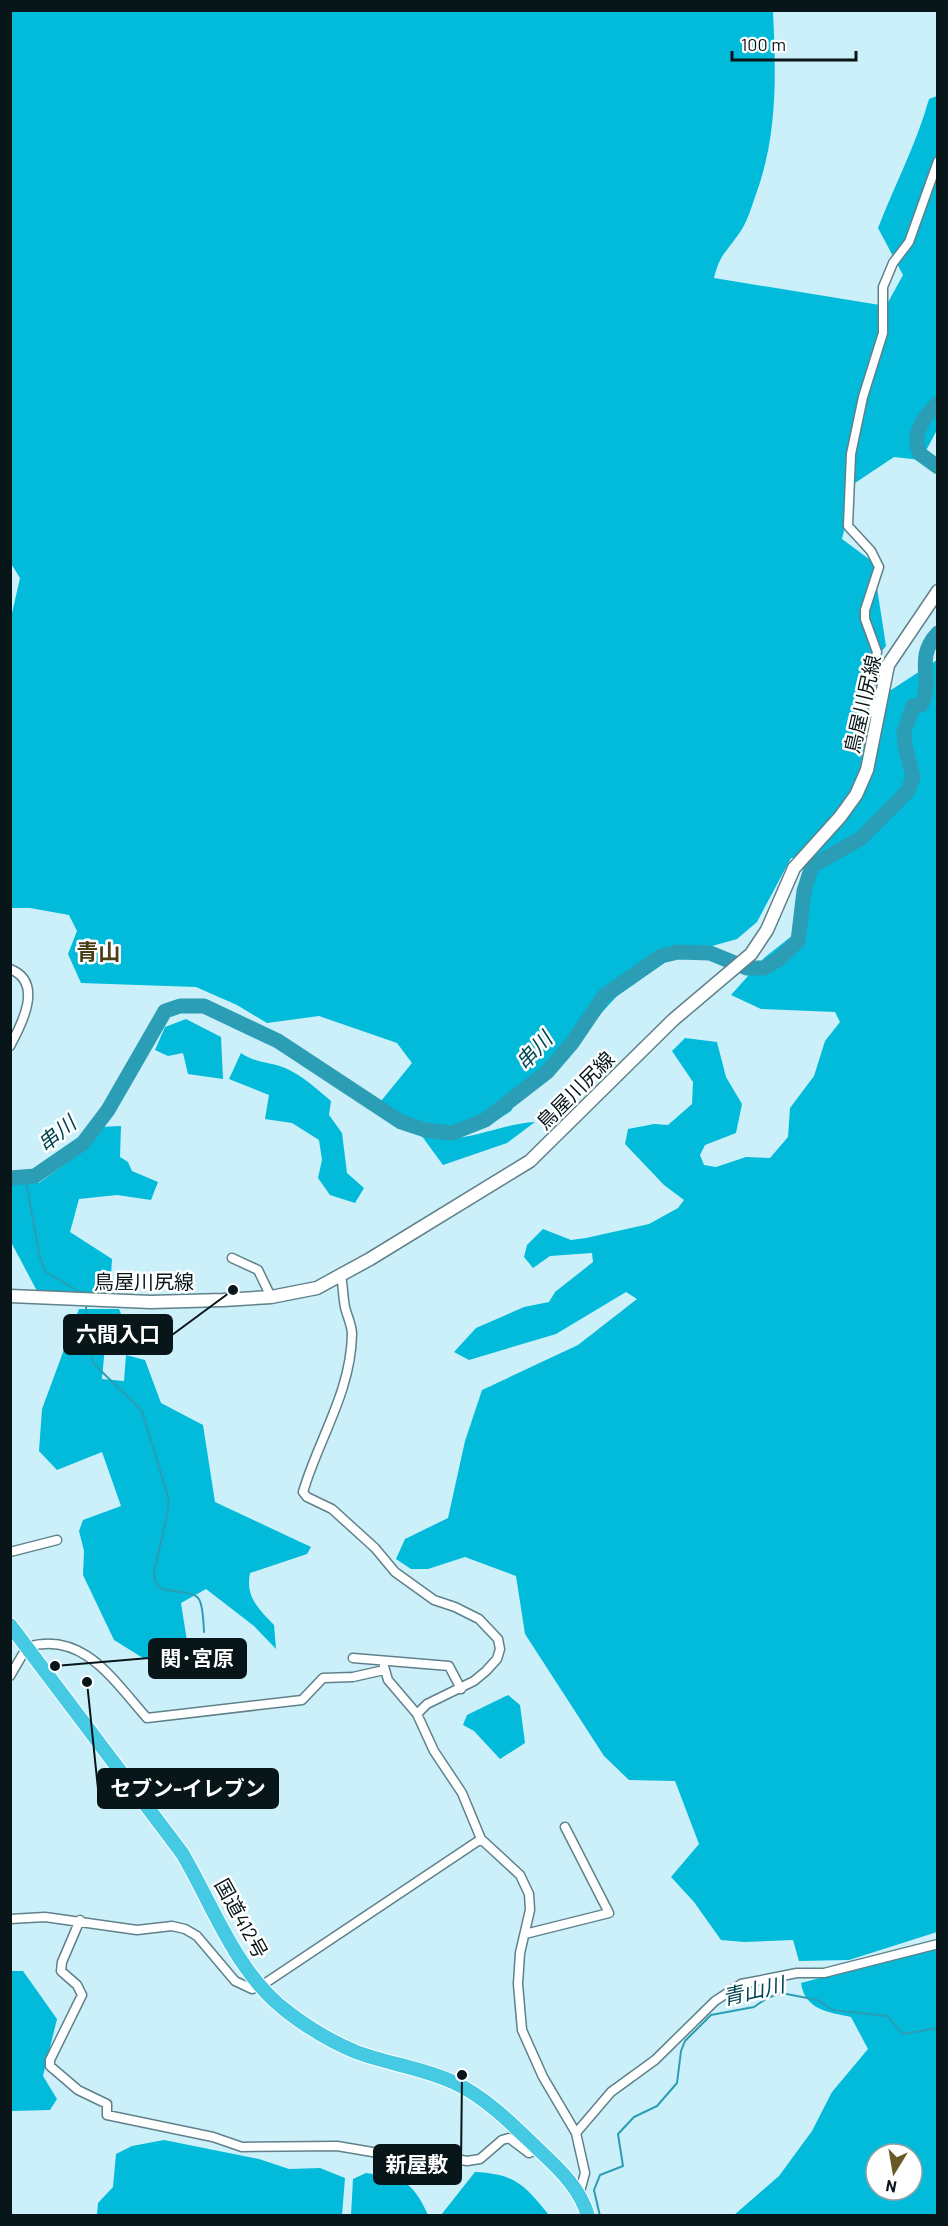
<svg xmlns="http://www.w3.org/2000/svg" width="948" height="2226" font-family="Barlow,'Noto Sans JP',sans-serif">
  <style>
    .forest { fill: #02bbda; fill-rule: evenodd }
    .lines { fill: none; stroke-linecap: round; stroke-linejoin: round }
    .stream { stroke: #2b9db5; stroke-width: 2 }
    .river { stroke: #2b9db5; stroke-width: 15 }
    .minor-casing { stroke: #5f818a; stroke-width: 11 }
    .secondary-casing { stroke: #5f818a; stroke-width: 15 }
    .trunk-casing { stroke: #fff; stroke-width: 16 }
    .minor { stroke: #fff; stroke-width: 8 }
    .secondary { stroke: #fff; stroke-width: 12 }
    .trunk { stroke: #46cae3; stroke-width: 14 }
    .labels { text-anchor: middle; dominant-baseline: central; stroke-width: 5; stroke-linejoin: round; paint-order: stroke }
    .street-label { font-size: 20px; fill: #081619; stroke: #fff }
    .water-label { font-size: 21px; font-style: italic; fill: #004552; stroke: #fff }
    .quarter-label { font-size: 22px; font-weight: bold; fill: #4b3d15; stroke: #fff }
    .leader { fill: none; stroke: #081619; stroke-width: 2 }
    .callout-dot { fill: #081619; stroke: #fff; stroke-width: 2 }
    .callout { fill: #081619; stroke: #081619; stroke-width: 2 }
    .callout-label { font-size: 21px; text-anchor: middle; font-weight: bold; fill: #fff }
  </style>
  <rect width="100%" height="100%" fill="#cbf0fa"/>
  <path class="forest" d="M10 11H776H773C776 75 778 136 755 197 751 209 746 225 738 235 725 254 720 254 714 278L886 306 903 275 878 228C895 184 917 143 929 99L937 96V430L921 460 894 457 855 483 842 539 873 562 886 646 865 672V713L888 692 937 660V1932L849 1960 799 1961 793 1940 744 1942 721 1940 694 1902 671 1877 699 1844 675 1781 629 1780 604 1756 525 1634 516 1576 465 1557 428 1569H411L396 1559 405 1539 448 1518 465 1441 482 1390 578 1345 637 1299 626 1292 556 1334 469 1360 454 1352 476 1328 524 1307 549 1302 555 1292 593 1262 592 1253 550 1256 533 1268 524 1257 527 1245 543 1229 571 1240 586 1238 649 1224 678 1208 684 1200 664 1185 625 1144 628 1129 654 1124 668 1125 692 1104 693 1082 672 1051 685 1038 717 1042 726 1077 742 1104 736 1133 705 1145 700 1155 704 1165 716 1167 746 1157 770 1158 788 1137 790 1108 814 1076 825 1041 840 1022 835 1012 761 1009 731 995 764 958 798 931 816 857 791 858 757 922 737 939 673 957 617 996 583 1033 570 1053 515 1104 511 1111 491 1124 432 1128 404 1117 381 1101 412 1063 397 1043 319 1016 267 1023 237 1005 196 987 81 983 68 954 77 931 69 915 30 908H11L10 622 20 578 10 562Z
    M186 1019 221 1037 223 1079 188 1074 183 1053 168 1056 155 1050 165 1027Z
    M241 1053C255 1063 270 1062 285 1068 303 1076 317 1089 331 1101L329 1115 342 1133 347 1173 364 1188 355 1203 330 1195 318 1178 322 1160 319 1140 292 1123 265 1119 269 1095 229 1079Z
    M535 1122 507 1143 443 1165 421 1135C458 1148 497 1124 535 1122Z
    M121 1126 120 1157 128 1162 132 1171 158 1182 151 1200 117 1195 79 1199 70 1232 112 1259 110 1294 37 1291 11 1242 10 1183H39L86 1149 100 1127Z
    M79 1309H119L124 1321 105 1346 102 1379 124 1381 126 1355 145 1360 161 1403 203 1425 215 1502 311 1547 307 1554 250 1573C245 1597 259 1609 274 1625L276 1649 254 1626 206 1589 181 1603 187 1641 181 1658 165 1663 143 1658 114 1640 83 1575 84 1551 79 1531 83 1520 121 1506 102 1452 57 1470 39 1451 42 1409Z
    M508 1695 520 1705 525 1743 500 1759 474 1731 463 1725 467 1715Z
    M937 1947V2215L733 2216 779 2176 812 2131 832 2092 868 2049 851 2017C828 2012 805 2010 801 1983ZM876 2154H912V2190H876Z
    M11 1971H23L57 2019 43 2076 57 2099 50 2110 11 2111Z
    M164 2140 259 2159 289 2169 320 2168 345 2178 342 2215H97L98 2203 113 2187 116 2154 132 2146Z
    M475 2172C516 2174 524 2185 549 2215H441Z
    M366 2173C403 2178 412 2180 428 2215H351L353 2179Z"/>
  <g class="lines">
    <path class="stream" d="M25 1177 40 1258 46 1272 80 1292
      M86 1307 93 1363 142 1411 166 1490 169 1502 167 1516 154 1572 155 1581 160 1588C198 1598 202 1584 204 1632
      M600 2216 594 2190 600 2175 623 2166 618 2134 634 2117 657 2106 677 2083 681 2051 685 2041 711 2015 754 2007 767 1998 781 1993 818 2000 833 2010 887 2016 903 2034 938 2028"/>
    <path class="river" d="M938 403C923 418 911 434 920 454L938 467
      M10 1178 35 1176 83 1143 108 1110 165 1011 180 1006H204L278 1041 401 1122 425 1130 452 1133 485 1120 547 1072 572 1043 604 996 661 956 678 952 710 953 747 968H764L778 960 798 941 804 891 812 866 860 839 908 791 913 777 905 745 904 732 913 706 921 705C935 680 913 659 938 633"/>
    <g class="minor-casing">
      <path id="minor" d="M876 717 868 694 877 652 865 619V610L879 567 871 551 848 526 851 454 863 397 883 333V287L893 263 909 242 938 161
        M10 969C44 982 22 1024 10 1046
        M232 1258 258 1270 271 1297
        M341 1275C343 1286 343 1297 345 1307 347 1316 352 1325 352 1334 351 1392 319 1438 303 1492L307 1497 332 1509 375 1548 395 1572 434 1600 455 1607 479 1619 498 1639 500 1649 497 1659 486 1671 474 1681 427 1704 417 1714 434 1751 462 1793 481 1839 520 1875 529 1894 530 1910 520 1953 518 1984 522 2030 543 2077 576 2133 585 2173 579 2195
        M10 1552 57 1540
        M353 1658 449 1666 461 1689
        M384 1666 388 1680 417 1714
        M10 1676 27 1647C83 1630 114 1681 147 1718L302 1700 323 1678 353 1677 384 1670
        M10 1919 45 1917 137 1930 172 1926 185 1929 197 1936 235 1981 252 1989 261 1986 481 1839
        M80 1920 62 1962 61 1971 77 1985 82 1995 50 2060V2066L78 2090 107 2104V2115L213 2137 242 2147 337 2146 396 2156 430 2154 467 2161 480 2159 502 2140 509 2138 529 2153 538 2149
        M525 1934 609 1913 565 1827
        M576 2133 611 2092 655 2060 715 2001 741 1984 797 1973H824L938 1944"/>
    </g>
    <g class="secondary-casing">
      <path id="secondary" d="M10 1296 151 1302 223 1300 271 1297 317 1288 370 1259 530 1161 673 1020 751 954 767 930 794 868 840 817 856 795 867 770 888 665 938 591"/>
    </g>
    <g class="trunk-casing">
      <path id="trunk" d="M10 1625 182 1853C214 1907 236 1974 289 2013 310 2029 332 2042 356 2052 388 2064 424 2068 455 2083 487 2098 515 2127 540 2151 560 2170 580 2188 588 2216"/>
    </g>
    <use href="#minor" class="minor"/>
    <use href="#secondary" class="secondary"/>
    <use href="#trunk" class="trunk"/>
  </g>
  <g class="labels">
    <g class="street-label">
      <text transform="translate(862 704) rotate(-77)">鳥屋川尻線</text>
      <text transform="translate(575 1090) rotate(-45)">鳥屋川尻線</text>
      <text x="144" y="1281">鳥屋川尻線</text>
      <text transform="translate(242 1918) rotate(61)">国道412号</text>
    </g>
    <g class="water-label">
      <text transform="translate(533 1050) rotate(-47)">串川</text>
      <text transform="translate(56 1133) rotate(-39)">串川</text>
      <text transform="translate(753 1990) rotate(-13)">青山川</text>
    </g>
    <g class="quarter-label">
      <text x="98" y="951">青山</text>
    </g>
  </g>
  <path class="leader" d="M233 1290L172 1335M55 1666L149 1658M87 1682L98 1789M462 2075L461 2165"/>
  <g class="callout-dot">
    <circle cx="233" cy="1290" r="6"/>
    <circle cx="55" cy="1666" r="6"/>
    <circle cx="87" cy="1682" r="6"/>
    <circle cx="462" cy="2075" r="6"/>
  </g>
  <g class="callout">
    <rect x="64" y="1315" width="108" height="39" rx="6"/>
    <rect x="149" y="1639" width="97" height="39" rx="6"/>
    <rect x="98" y="1769" width="180" height="39" rx="6"/>
    <rect x="374" y="2145" width="87" height="39" rx="6"/>
  </g>
  <g class="callout-label">
    <text x="118" y="1342">六間入口</text>
    <text x="197" y="1666">関･宮原</text>
    <text x="188" y="1796">セブン-イレブン</text>
    <text x="417" y="2172">新屋敷</text>
  </g>
  <rect width="948" height="2226" fill="none" stroke="#081619" stroke-width="24"/>
  <g transform="translate(894 2172) rotate(191)"><circle r="28" fill="#ffffff" stroke="#9ca2a3" stroke-width="1.5"/>
  <path d="M0-4.5L10 22L0 15L-10 22Z" fill="#6a5826"/>
  <text y="-9" font-size="16" font-weight="bold" text-anchor="middle" fill="#081619">N</text>
  </g>
  <path d="M732 51v9h124v-9" fill="none" stroke="#081619" stroke-width="3"/>
  <text x="741" y="51" font-size="18" fill="#081619" stroke="#ffffff" stroke-width="4.5" paint-order="stroke">100 m</text>
</svg>
